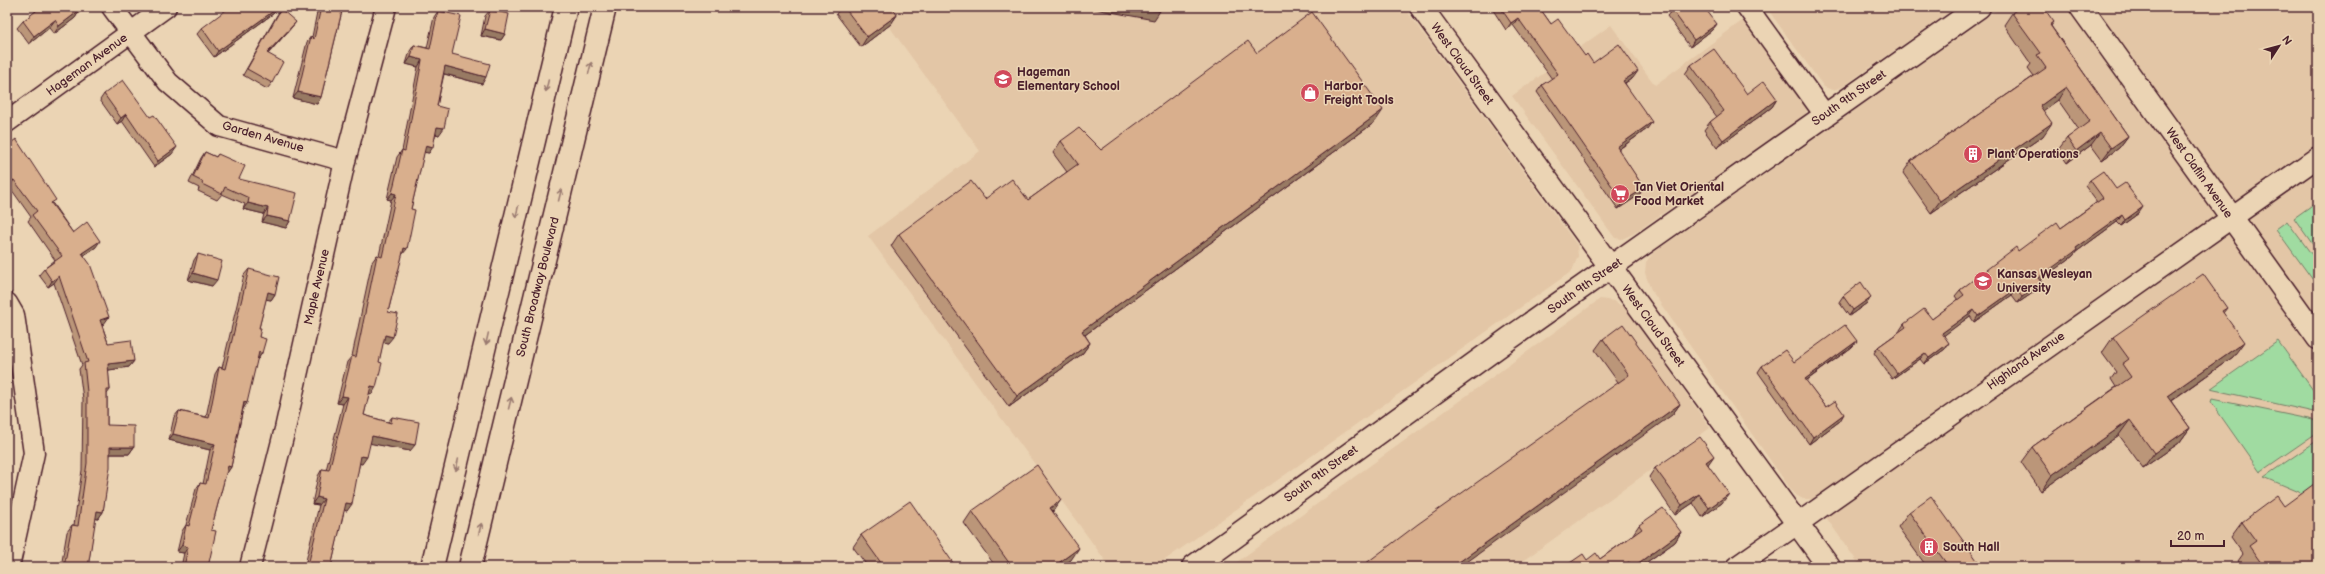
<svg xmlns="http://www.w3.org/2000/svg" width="2325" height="574" font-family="'Balsamiq Sans',sans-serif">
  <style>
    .built { fill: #e3c6a6 }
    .green { fill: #a0dba1; stroke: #757d66 }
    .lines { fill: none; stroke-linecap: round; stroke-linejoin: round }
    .street-casing { stroke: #4a1f2b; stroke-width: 23 }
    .secondary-casing { stroke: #4a1f2b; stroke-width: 25 }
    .primary-casing { stroke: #4a1f2b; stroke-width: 25 }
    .street { stroke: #ebd4b4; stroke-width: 20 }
    .secondary { stroke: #ebd4b4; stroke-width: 22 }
    .primary { stroke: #ebd4b4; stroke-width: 22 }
    .wall { fill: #bb9679; stroke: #4a1f2b }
    .shaded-wall { fill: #987a63; stroke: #4a1f2b }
    .building { fill: #d9af8d; stroke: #4a1f2b }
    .oneway { stroke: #9a7a70 }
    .labels { text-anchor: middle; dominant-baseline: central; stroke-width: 3; stroke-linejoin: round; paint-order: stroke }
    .street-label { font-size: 12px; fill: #4a1f2b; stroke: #ebd4b4 }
    .poi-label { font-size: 12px; font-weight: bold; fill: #4a1f2b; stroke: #ebd4b4; text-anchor: start }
  </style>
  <rect width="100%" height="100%" fill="#ebd4b4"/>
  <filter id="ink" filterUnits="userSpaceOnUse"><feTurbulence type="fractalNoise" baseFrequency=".025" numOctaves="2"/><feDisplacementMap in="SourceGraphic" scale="8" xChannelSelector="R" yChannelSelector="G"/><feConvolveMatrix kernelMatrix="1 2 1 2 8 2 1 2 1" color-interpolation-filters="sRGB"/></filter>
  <g filter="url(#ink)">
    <path class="built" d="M875 7H1404L1577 245 1578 256 1572 271 1155 567H1110L868 236 980 151Z
      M1766 7H1957L1842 87 1833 90 1824 87Z
      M2001 7H2318V567H1861L1813 499H1803L1794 494 1651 290 1645 273 1646 262 1653 253Z
      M1746 18 1808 104 1806 114 1633 234 1622 239 1615 238 1512 96 1611 25 1655 85Z
      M1600 299 1614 301 1628 310 1710 428 1514 567H1230Z"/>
    <path class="green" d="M2318 201V252L2294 218Z
      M2287 221 2318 263V287L2276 229Z
      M2278 341 2318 397V413L2210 389Z
      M2212 399 2318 421V432L2260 472 2211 402Z
      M2318 440V486L2303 497 2299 492 2264 477Z"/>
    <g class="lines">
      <g class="street-casing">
        <path id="street" d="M112 7 168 82 219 126 345 161
          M1747 7 1825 115
          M7 122 166 7
          M7 303 14 315 34 453 9 567
          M250 567 285 429 345 161 386 7
          M1736 567 2318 157"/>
      </g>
      <g class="secondary-casing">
        <path id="secondary" d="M1421 7 1829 567
          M2081 7 2318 338
          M432 567 566 7
          M470 567 605 7"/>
      </g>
      <g class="primary-casing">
        <path id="primary" d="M1193 567 1510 338 1979 7"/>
      </g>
      <use href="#street" class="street"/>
      <use href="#secondary" class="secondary"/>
      <use href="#primary" class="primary"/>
    </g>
    <path class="wall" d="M34 7H78L80 10 75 18 54 34 49 28 29 44 17 28 23 21 36 11Z
      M318 7H343L321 97 317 104 293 98 307 42 311 36 312 37Z
      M841 7H892L897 15 891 24 861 47 836 14Z
      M1491 7H1539L1551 24 1585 56 1593 63 1633 78 1625 83 1647 129 1618 150 1644 188 1639 195 1618 209 1537 92 1542 85 1552 79 1513 25 1506 30Z
      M281 9 291 28 268 54 272 83 267 89 243 75 277 15Z
      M490 10 505 34 501 40 481 36 485 16Z
      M1672 10 1717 24 1712 30 1690 47 1667 16Z
      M438 11 452 54 482 84 444 74 437 106 439 135 436 134 429 153 424 152 411 209 402 255 388 312V343L383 342 372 394 369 393 364 415 388 422 392 417 410 451 370 443 362 464 360 463 347 511 344 510 331 567 306 561 319 505 312 504 318 476 322 469 326 470 343 404 337 403 347 362 352 356 372 262 377 255 379 256 391 200 387 199 397 157 402 150V151L418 67 406 64 410 51 414 45 427 48 434 17Z
      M274 13 214 57 197 34 202 28Z
      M2012 13 2054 22 2051 26 2128 136 2119 148 2102 160 2091 145 2067 163 2058 150 2067 138 2079 130 2058 100 2043 110V136L1931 213 1903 173 1911 161 2034 76 2028 68 2031 64 2004 25Z
      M1257 53 1375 122 1085 335 1090 343 1082 354 1009 407 891 246 899 234 985 199 1028 200 1067 172 1053 153 1061 141 1101 150Z
      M1691 65 1747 94 1777 99 1772 107 1717 148 1704 130 1710 122 1717 117 1685 74Z
      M104 94 172 154 154 167 122 121 117 124 100 100Z
      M7 146 53 204 73 233 96 247 84 255 104 324 102 325 108 343 134 361 129 367 108 370 110 390 107 394V425L134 447 129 454H110L103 512 98 519 95 518 88 567H61L67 532 72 525H74L82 470 83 399 79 369 82 365 54 283 48 287 39 275 44 269 55 260 28 221 31 217 9 186 7 188Z
      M205 152 216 157 218 154 239 179 290 221 286 228 262 222 264 214 243 209 245 204 222 194 217 200 198 191 199 188 189 183 201 158Z
      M2090 180 2139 213 2121 226 2117 222 2076 252 2073 256 2040 280 2037 290 2018 303 2012 295 1974 322 1970 316 1944 335 1945 349 1924 364 1920 359 1892 379 1874 353 1878 347 1900 331V330L1904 324 1932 319 1958 300 1955 296 1960 290 2018 251 2061 228 2097 202 2085 186Z
      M198 254 212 286 188 280 194 260Z
      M249 269 275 294 271 300 266 299 259 328V337L262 353 258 359H257L243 409 231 467 227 473H226L211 530 208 567H181L184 553 177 552 182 531 186 525 196 489 200 483 203 484 210 450 169 440 174 417 179 411 206 417 215 374 219 367 222 368 244 275Z
      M1843 296 1871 297 1867 303 1849 316 1839 302Z
      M2227 308 2223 313 2233 357 2171 401 2190 428 2179 443 2143 468 2119 435 2041 491 2021 462 2032 447 2116 387 2111 379 2116 372 2102 353 2113 337Z
      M1603 339 1680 404 1672 415 1618 382 1595 350Z
      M1857 341 1852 347 1806 381 1826 407 1840 421 1809 444 1758 372 1762 366 1794 362Z
      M1708 464 1722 503 1702 517 1693 503 1675 515 1649 477 1655 468Z
      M972 511H1053L1071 560 1061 567H996L964 523Z
      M1909 512 1982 567H1927L1898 527Z
      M2242 522 2318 567H2242L2238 561 2243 554 2231 537Z
      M1639 525 1681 532 1675 542 1640 567H1564L1587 560 1600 559 1633 535V534Z
      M861 535 956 567H868L853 547Z
      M306 561 304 567H301Z"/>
    <path class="shaded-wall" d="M279 7 274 13 214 57 218 51Z
      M1090 7H1138L1160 11 1154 20 1089 8Z
      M80 10 75 18 54 34 59 26Z
      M897 15 891 24 861 47 867 37Z
      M1518 18 1513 25 1506 30 1511 23Z
      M55 20 49 28 29 44 34 36Z
      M296 22 291 28 263 59 267 53Z
      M1717 24 1712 30 1690 47 1694 40Z
      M485 29 505 34 501 40 481 36Z
      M411 57 422 60 418 67 406 64Z
      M445 66 486 77 482 84 441 73Z
      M1638 71 1633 78 1618 87 1623 81Z
      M2066 87 2058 100 2032 119 2040 106Z
      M298 92 321 97 317 104 293 98Z
      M1777 99 1772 107 1717 148 1723 140Z
      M1383 110 1375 122 1074 343 1082 331Z
      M126 114 122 121 117 124 121 118Z
      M1652 122 1647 129 1612 154 1617 147Z
      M2052 123 2043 136 1931 213 1940 201Z
      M437 127 444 128 439 135 433 133Z
      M2100 133 2091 145 2067 163 2076 151Z
      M2128 136 2119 148 2102 160 2111 148Z
      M426 145 433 147 429 153 421 152Z
      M177 147 172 154 154 167 158 161Z
      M14 180 9 186 7 188 11 181Z
      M1644 188 1639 195 1618 209 1623 202Z
      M392 193 396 194 391 200 387 199Z
      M248 203 268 208 264 214 243 209Z
      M2143 207 2139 213 2121 226 2125 220Z
      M2122 215 2117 222 2076 252 2073 256 2034 285 2038 278 2076 248Z
      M267 216 290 221 286 228 262 222Z
      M100 241 96 247 77 260 82 253Z
      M404 248 407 249 402 255Z
      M193 273 217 280 212 286 188 280Z
      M59 276 54 283 48 287 52 281Z
      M2042 283 2037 290 2018 303 2022 297Z
      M2016 289 2012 295 1974 322 1978 316Z
      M268 292 275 294 271 300 264 299Z
      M1871 297 1867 303 1849 316 1853 310Z
      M1974 310 1970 316 1938 340 1942 333Z
      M109 317 104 324 95 327 100 320Z
      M385 335 393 337 388 343 380 342Z
      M1857 341 1852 347 1800 385 1805 379Z
      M2244 342 2233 357 2156 411 2167 396Z
      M1090 343 1082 354 1009 407 1017 396Z
      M1949 343 1945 349 1924 364 1929 358Z
      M259 352 262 353 258 359H254Z
      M1925 353 1920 359 1892 379 1897 373Z
      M134 361 129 367 103 371 108 364Z
      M371 386 376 387 372 394 366 393Z
      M342 396 348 397 343 404 337 403Z
      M244 402 247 403 243 409Z
      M1680 404 1672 415 1460 567H1452Z
      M1844 414 1840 421 1809 444 1813 437Z
      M2130 420 2119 435 2041 491 2052 475Z
      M2190 428 2179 443 2143 468 2154 453Z
      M173 434 215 444 210 450 169 440Z
      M372 436 415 445 410 451 368 443Z
      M110 447H134L129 454H105Z
      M361 456 367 457 362 464 357 463Z
      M1714 456 1707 466 1706 462Z
      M228 466 231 467 227 473 224 472Z
      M1699 494 1693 503 1675 515 1682 505Z
      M1729 494 1722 503 1702 517 1709 508Z
      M317 497 324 499 319 505 312 504Z
      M1061 500 1053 511 1050 508Z
      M346 503 352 504 347 511 342 510Z
      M97 511 103 512 98 519 92 518Z
      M1681 532 1675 542 1640 567H1633Z
      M182 545 188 547 184 553 177 552Z
      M1079 548 1071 560 1061 567H1053Z
      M1629 562 1625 567H1621Z"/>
    <path class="building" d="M41 7H78L80 10 59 26 55 20 34 36 23 21Z
      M230 7H279L218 51 202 28Z
      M321 7H343L321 97 298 92 311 36 314 39Z
      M844 7H892L897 15 867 37Z
      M1138 7H1161L1160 11Z
      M1500 7H1539L1551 24 1558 19 1585 56 1587 54 1593 63 1619 44 1638 71 1623 81 1652 122 1617 147 1644 188 1623 202 1542 85 1558 74 1518 18 1511 23Z
      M1675 7H1704L1717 24 1694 40 1672 10Z
      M2020 7H2043L2054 22 2050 25 2128 136 2111 148 2100 133 2076 151 2067 138 2090 121 2066 87 2040 106 2052 123 1940 201 1911 161 2046 68 2037 55 2041 53 2012 13Z
      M281 9 296 22 267 53 283 62 272 83 247 69Z
      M490 10 509 14 505 34 485 29Z
      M438 11 461 16 452 54 490 64 486 77 445 66 437 106 448 109 444 128 437 127 433 147 426 145 411 209 415 210 407 249 404 248 388 312 398 314 393 337 385 335 379 362 382 363 376 387 371 386 364 415 391 423 392 417 419 422 415 445 372 436 367 457 361 456 352 504 346 503 331 567H304L306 561H309L324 499 317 497 322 469 329 470 348 397 342 396 352 356 356 357 377 255 382 257 396 194 392 193 402 150 405 151 422 60 411 57 414 45 430 49Z
      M1312 12 1383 110 1082 331 1090 343 1017 396 899 234 971 181 985 199 1012 179 1028 200 1078 164 1061 141 1079 128 1101 150 1248 41 1257 53Z
      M1714 49 1747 94 1764 81 1777 99 1723 140 1710 122 1724 111 1691 65Z
      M123 80 150 117 154 115 177 147 158 161 126 114 121 118 104 94Z
      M16 139 56 200 51 203 73 233 87 222 100 241 82 253 90 264 109 317 100 320 108 343 131 340 134 361 108 364 110 390H107V425L134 426V447H110V467L103 512 97 511 88 567H64L72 525 78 526 87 463V392L84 363 88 362 59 276 52 281 44 269 62 256 32 215 37 211 14 180 11 181 7 176V146Z
      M205 152 216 157 218 154 245 166 239 179 297 193 290 221 267 216 268 208 248 203 249 198 225 187 222 194 202 184 203 182 193 177Z
      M2103 171 2116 189 2125 183 2143 207 2125 220 2122 215 2076 248 2077 250 2038 278 2042 283 2022 297 2016 289 1978 316 1974 310 1942 333 1949 343 1929 358 1925 353 1897 373 1878 347 1906 327 1904 324 1924 309 1932 319 1964 295 1960 290 2016 247 2018 251 2057 222 2061 228 2103 198 2090 180Z
      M198 254 222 261 217 280 193 273Z
      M249 269 279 277 275 294 268 292 259 328H261L259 337 266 339 262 353 259 352 247 403 244 402 231 467 228 466 211 530 216 531 208 567H184L188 547 182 545 186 525 189 526 200 483 206 484 215 444 173 434 179 411 209 418 219 367 225 369Z
      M2203 274 2227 308 2222 311 2244 342 2167 396 2190 428 2154 453 2130 420 2052 475 2032 447 2131 377 2122 364 2129 359 2113 337Z
      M1861 282 1871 297 1853 310 1843 296Z
      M1623 324 1680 404 1452 567H1361L1418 524 1629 375 1603 339Z
      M1845 325 1857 341 1805 379 1826 407 1835 401 1844 414 1813 437 1762 366 1785 350 1794 362Z
      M1700 437 1714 456 1706 462 1729 494 1709 508 1699 494 1682 505 1655 468Z
      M1037 465 1061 500 1050 508 1079 548 1053 567H1012L972 511Z
      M2318 481V567H2264L2249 546 2256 541 2242 522 2277 496 2284 506Z
      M1931 496 1982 567H1949L1909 512Z
      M910 501 956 567H884L861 535Z
      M1663 508 1681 532 1633 567 1629 562 1621 567H1564L1583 554 1587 560 1596 553 1600 559 1642 529 1639 525Z"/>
    <defs><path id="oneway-shaft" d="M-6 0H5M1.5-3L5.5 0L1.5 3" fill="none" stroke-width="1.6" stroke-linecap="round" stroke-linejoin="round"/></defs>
    <g class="oneway">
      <use href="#oneway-shaft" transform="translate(590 68) rotate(-76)"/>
      <use href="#oneway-shaft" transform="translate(547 86) rotate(103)"/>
      <use href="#oneway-shaft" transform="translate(560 195) rotate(-76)"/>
      <use href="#oneway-shaft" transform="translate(517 212) rotate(103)"/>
      <use href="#oneway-shaft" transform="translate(487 339) rotate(103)"/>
      <use href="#oneway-shaft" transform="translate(510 403) rotate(-76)"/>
      <use href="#oneway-shaft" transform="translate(457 465) rotate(103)"/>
      <use href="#oneway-shaft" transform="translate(480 529) rotate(-76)"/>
    </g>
  </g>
  <defs>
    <g id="school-disc" transform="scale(1)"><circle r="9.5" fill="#d1495b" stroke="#ebd4b4"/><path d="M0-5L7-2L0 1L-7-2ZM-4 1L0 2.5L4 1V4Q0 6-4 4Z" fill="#fff"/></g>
    <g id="shop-disc" transform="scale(1)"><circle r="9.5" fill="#d1495b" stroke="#ebd4b4"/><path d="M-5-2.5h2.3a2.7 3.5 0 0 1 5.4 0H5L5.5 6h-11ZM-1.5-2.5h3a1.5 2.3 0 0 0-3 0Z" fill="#fff"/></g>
    <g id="building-disc" transform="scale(1)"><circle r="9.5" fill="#d1495b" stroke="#ebd4b4"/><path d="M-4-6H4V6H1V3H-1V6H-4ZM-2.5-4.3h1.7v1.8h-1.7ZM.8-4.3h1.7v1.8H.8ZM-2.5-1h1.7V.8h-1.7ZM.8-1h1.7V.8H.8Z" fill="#fff"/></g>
    <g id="supermarket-disc" transform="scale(1)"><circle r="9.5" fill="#d1495b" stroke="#ebd4b4"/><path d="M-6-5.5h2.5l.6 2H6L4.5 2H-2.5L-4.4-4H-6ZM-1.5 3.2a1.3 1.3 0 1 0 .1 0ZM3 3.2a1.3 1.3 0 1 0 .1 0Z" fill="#fff"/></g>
    <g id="university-disc" transform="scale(1)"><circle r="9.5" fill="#d1495b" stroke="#ebd4b4"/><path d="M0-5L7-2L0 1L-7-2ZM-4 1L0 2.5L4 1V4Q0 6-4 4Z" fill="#fff"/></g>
  </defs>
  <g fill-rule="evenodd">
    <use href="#school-disc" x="1003" y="79"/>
    <use href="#shop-disc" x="1310" y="93"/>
    <use href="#building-disc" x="1973" y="154"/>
    <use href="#supermarket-disc" x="1620" y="194"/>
    <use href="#university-disc" x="1983" y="281"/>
    <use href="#building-disc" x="1929" y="547"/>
  </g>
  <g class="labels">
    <g class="street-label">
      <text transform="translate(1462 64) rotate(54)">West Cloud Street</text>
      <text transform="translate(87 65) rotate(-36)">Hageman Avenue</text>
      <text transform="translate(1849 98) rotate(-35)">South 9th Street</text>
      <text transform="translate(263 137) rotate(16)">Garden Avenue</text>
      <text transform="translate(2199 173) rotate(55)">West Claflin Avenue</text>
      <text transform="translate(1585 286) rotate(-35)">South 9th Street</text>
      <text transform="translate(317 287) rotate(-77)">Maple Avenue</text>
      <text transform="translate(538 287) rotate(-76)">South Broadway Boulevard</text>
      <text transform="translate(1653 326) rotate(54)">West Cloud Street</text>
      <text transform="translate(2026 361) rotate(-35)">Highland Avenue</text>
      <text transform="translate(1321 474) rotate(-36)">South 9th Street</text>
    </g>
    <g class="poi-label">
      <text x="1017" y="72">Hageman<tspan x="1017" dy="14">Elementary School</tspan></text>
      <text x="1324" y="86">Harbor<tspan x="1324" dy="14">Freight Tools</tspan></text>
      <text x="1987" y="154">Plant Operations</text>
      <text x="1634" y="187">Tan Viet Oriental<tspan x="1634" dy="14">Food Market</tspan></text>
      <text x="1997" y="274">Kansas Wesleyan<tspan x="1997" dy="14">University</tspan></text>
      <text x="1943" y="547">South Hall</text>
    </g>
  </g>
  <rect width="2325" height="574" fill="none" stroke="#ebd4b4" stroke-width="24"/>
  <rect x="12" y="12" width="2301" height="550" fill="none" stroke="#4a1f2b" stroke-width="1.5" filter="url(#ink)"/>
  <g transform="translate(2279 46) rotate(54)" stroke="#ebd4b4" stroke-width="3" paint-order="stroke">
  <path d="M0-3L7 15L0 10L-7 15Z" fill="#4a1f2b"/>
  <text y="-6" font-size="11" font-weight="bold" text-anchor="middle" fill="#4a1f2b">N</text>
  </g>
  <path d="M2171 540v6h53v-6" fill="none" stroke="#4a1f2b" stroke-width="2"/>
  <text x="2177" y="540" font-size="12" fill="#4a1f2b" stroke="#ebd4b4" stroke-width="3" paint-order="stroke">20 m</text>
</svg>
